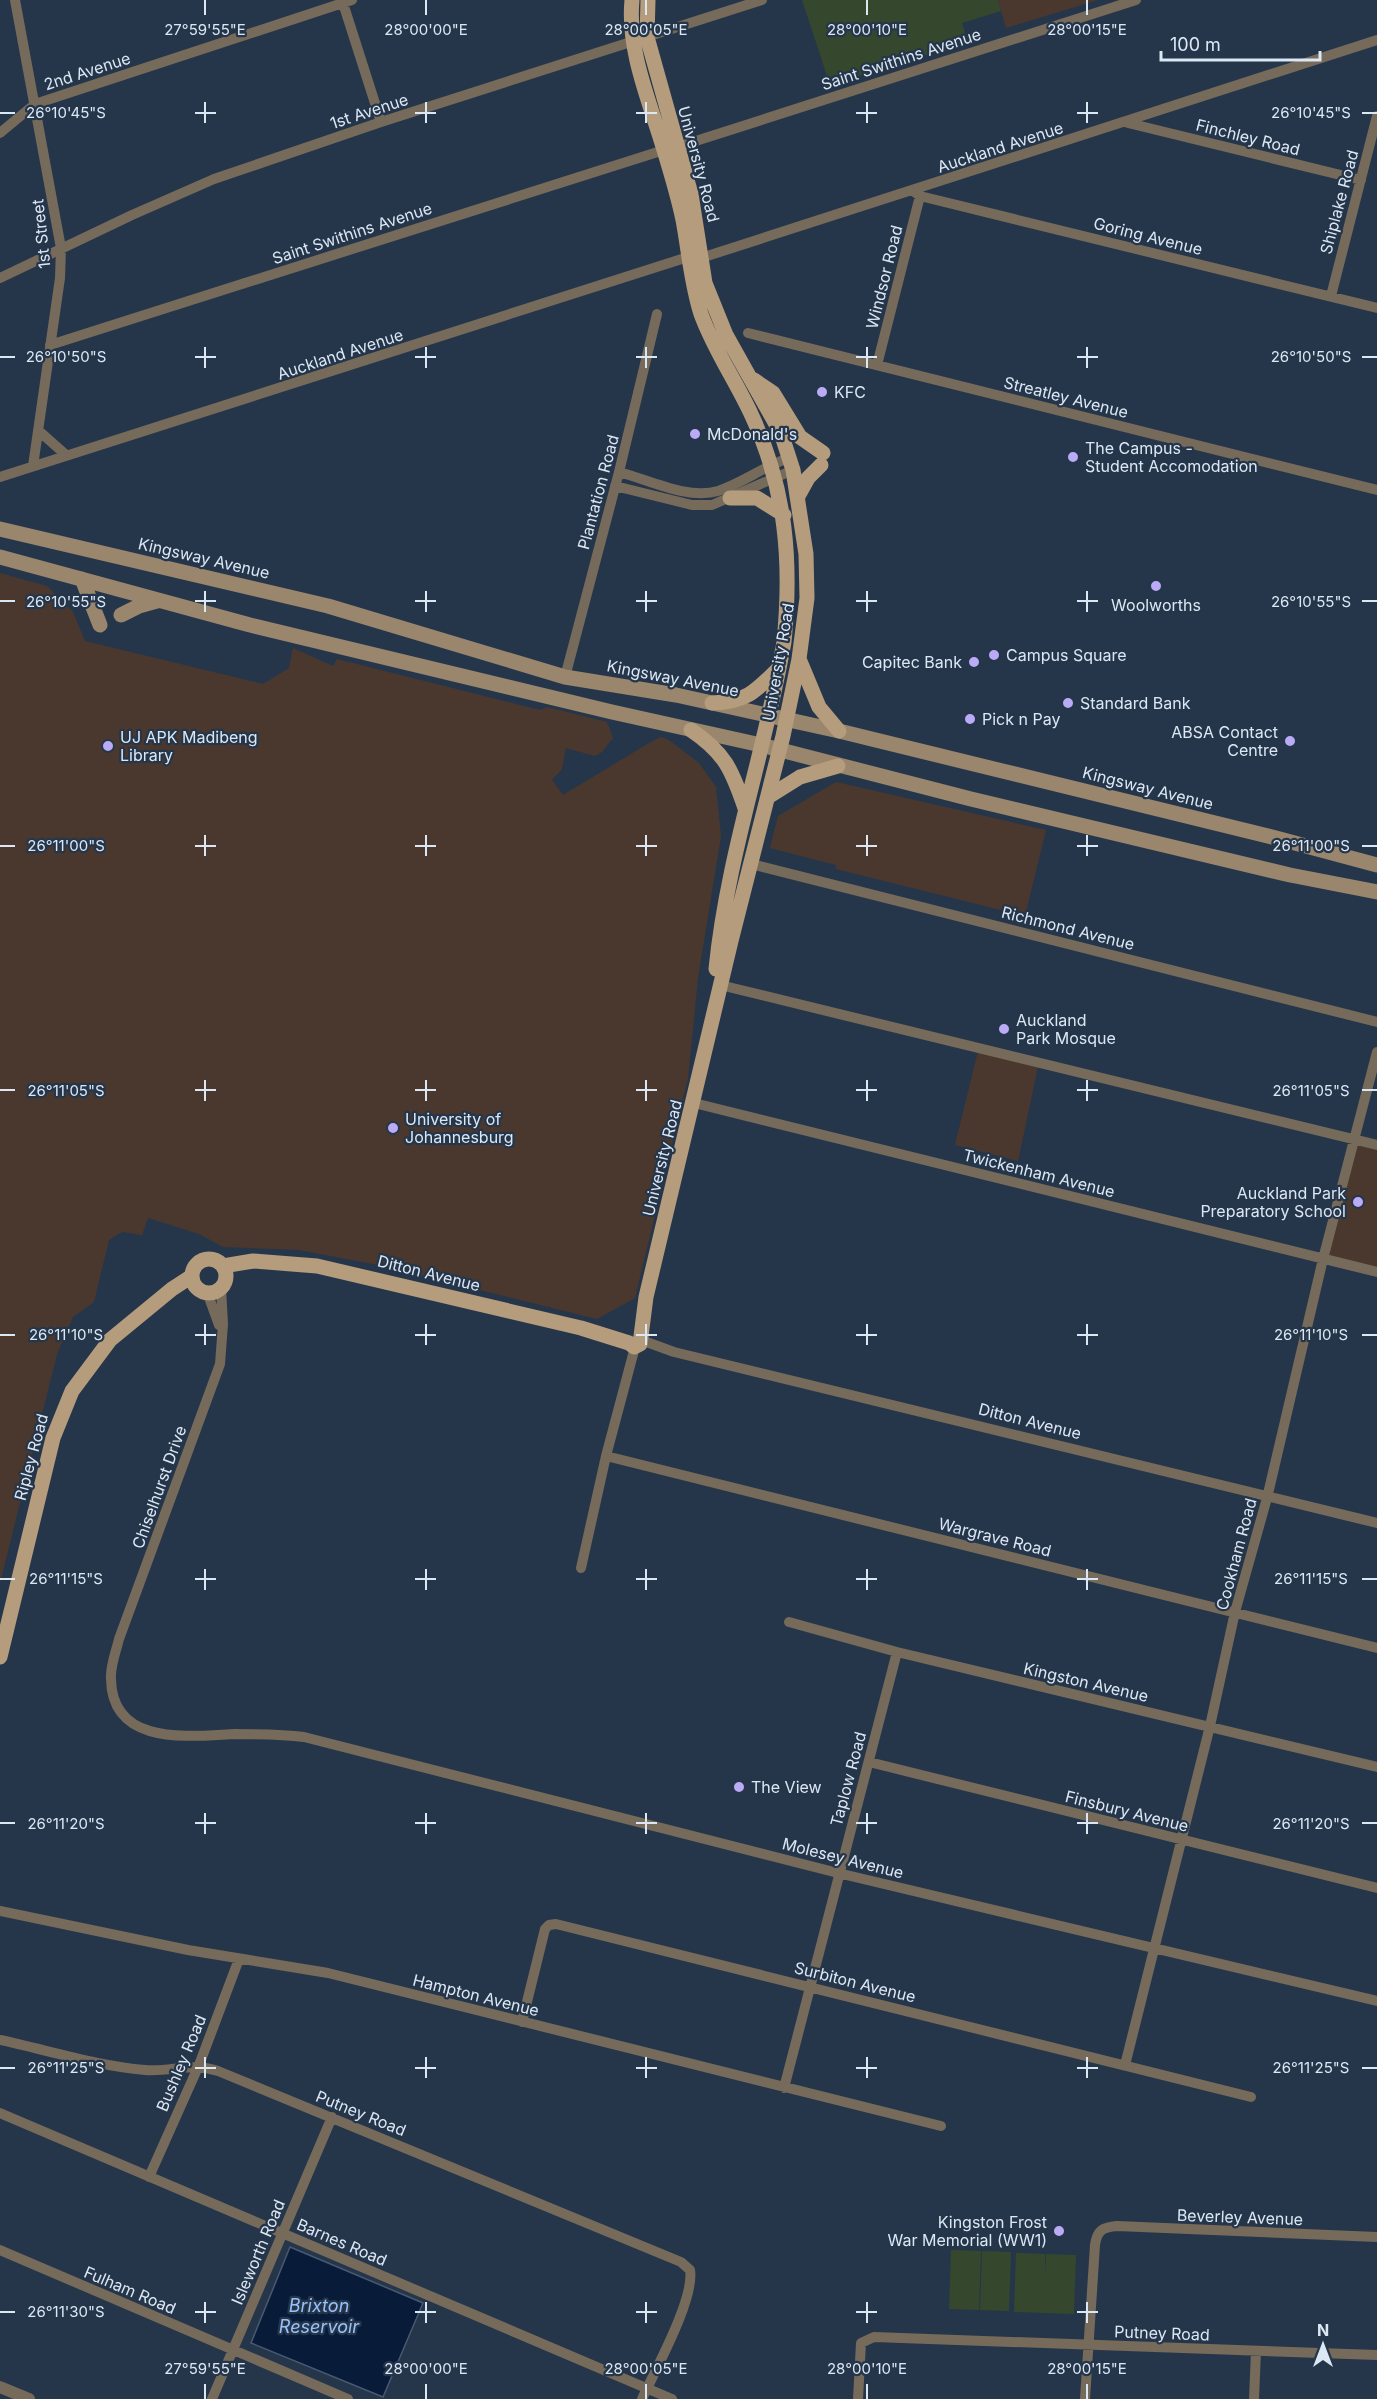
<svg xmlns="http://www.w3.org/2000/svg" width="1377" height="2399" font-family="Inter,sans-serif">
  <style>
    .education { fill: #4a382f }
    .green { fill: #35482d }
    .water { fill: #081c3a; stroke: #485972; stroke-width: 1.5 }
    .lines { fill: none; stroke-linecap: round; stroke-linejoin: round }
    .minor { stroke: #766a5a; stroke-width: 10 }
    .tertiary { stroke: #766a5a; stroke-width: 12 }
    .secondary { stroke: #99866d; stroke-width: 15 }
    .primary { stroke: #b59c7c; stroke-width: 15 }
    .ticks { fill: none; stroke: #dce7f4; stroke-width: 2 }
    .poi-dot { fill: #bbaaf6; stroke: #25364b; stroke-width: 2 }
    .labels { text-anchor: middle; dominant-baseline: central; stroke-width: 4.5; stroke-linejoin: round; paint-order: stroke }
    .street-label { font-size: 16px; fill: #dce7f4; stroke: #25364b }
    .poi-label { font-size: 16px; fill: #dce7f4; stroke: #25364b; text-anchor: start }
    .water-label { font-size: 18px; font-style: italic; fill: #98c0fa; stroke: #25364b }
    .ticks-label { font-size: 15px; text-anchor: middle; fill: #dce7f4; stroke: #25364b; stroke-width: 4.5; stroke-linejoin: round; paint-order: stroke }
  </style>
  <rect width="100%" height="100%" fill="#25364b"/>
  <path class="education" d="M998 0H1098L1006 28Z
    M0 573 47 586 73 612 85 641 263 684 289 668 293 648 333 666 337 659 540 710 547 707 607 722 613 738 602 752 595 756 566 748 562 769 552 780 563 795 649 743 661 737 669 740 699 763 716 787 721 836 698 978 688 1078 635 1298 597 1319 378 1265 299 1250 223 1247 199 1234 148 1218 142 1235 122 1232 109 1240 94 1302 73 1317 57 1354 0 1583Z
    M836 782 1046 830 1025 916 836 869V865L770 848 778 816Z
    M979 1047 1039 1062 1018 1161 955 1145Z
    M1355 1140 1377 1145V1272L1323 1259Z"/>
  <path class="green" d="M802 0H998L1001 11 962 23 968 42 830 85Z
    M951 2250 981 2251 979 2310 949 2309Z
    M982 2251 1011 2252 1009 2311 980 2310Z
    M1016 2253 1045 2254V2274L1046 2254 1076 2255 1074 2314 1014 2312Z"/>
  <path class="water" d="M290 2247 423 2303 383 2397 251 2343Z"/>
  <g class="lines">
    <path class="minor" d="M15 0 61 248 60 278 33 466
      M342 0 381 122
      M1128 123 1361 180
      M0 133 35 104 352 0
      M677 147 1136 0
      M913 191 920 196 1377 308
      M701 258 1377 40
      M0 278 132 215 214 179 381 122 762 0
      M1331 296 1377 116
      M748 333 1377 490
      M50 345 664 150
      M877 365 920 196
      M39 431 66 455
      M619 472C649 480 688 500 718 491 743 483 764 466 789 458
      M0 477 688 257
      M615 486 692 505H712L793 470
      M565 677 619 472 657 314
      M751 864 1377 1022
      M720 985 1377 1145
      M694 1103 1377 1272
      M221 1288 223 1324 220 1364 119 1639C116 1652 110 1666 111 1679 112 1747 190 1736 235 1734 258 1734 281 1734 304 1737L838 1873 1377 2001
      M207 1292 219 1325
      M641 1340 674 1352 1377 1523
      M606 1456 1377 1648
      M581 1568 606 1456 635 1347
      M789 1622 897 1652 1377 1767
      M869 1762 1377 1888
      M0 1911 188 1950 328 1973 941 2126
      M522 2022 545 1929 549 1925 556 1924 1251 2097
      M0 2040C47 2050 97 2066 145 2070 173 2072 190 2062 218 2071L681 2262 690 2270C695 2299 655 2370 642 2399
      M1125 2065 1210 1726 1235 1612 1267 1498 1323 1259 1377 1052
      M784 2088 897 1652
      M0 2113 672 2399
      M149 2177 199 2065 239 1959
      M0 2250 348 2399
      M212 2399 332 2117
      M858 2399 861 2343 874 2337 1377 2355
      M1085 2399 1095 2245C1097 2231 1102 2227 1117 2226L1377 2237
      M1254 2399 1256 2351"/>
    <path class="tertiary" d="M0 2387 29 2399"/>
    <path class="secondary" d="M0 529 328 606 565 677 676 695 839 731 1276 838 1377 865
      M0 557 250 625 612 712 761 745 971 799 1290 875 1377 892
      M82 579 100 625
      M121 615 139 606 157 601"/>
    <path class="primary" d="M632 0C627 51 650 102 664 150 671 173 678 196 683 220 689 252 691 283 701 314 714 350 736 381 752 416 786 489 792 561 784 642 765 752 727 857 716 969
      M754 380 773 393 800 437 823 453
      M798 496 808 478 821 465
      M730 498H757L784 515
      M799 659 819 707 839 731
      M712 703C746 702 755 692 778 669
      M691 730C725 753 732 770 745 808
      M768 797 800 777 838 766
      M192 1276a17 17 0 1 1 34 0a17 17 0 1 1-34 0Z
      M223 1266 253 1261 317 1266 581 1328 629 1343 634 1347 640 1344 646 1297 731 941 783 736 799 659 807 598 806 554 793 470 781 433 726 335 705 283 691 194 647 37 648 0
      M0 1657 53 1438 72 1391 110 1340 172 1289 192 1276"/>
  </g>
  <path class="ticks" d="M205 0V15M426 0V15M646 0V15M867 0V15M1087 0V15M205 102V123M426 102V123M646 102V123M867 102V123M1087 102V123M0 113H15M195 113H216M415 113H436M636 113H657M856 113H877M1077 113H1098M1362 113H1377M205 347V368M426 347V368M646 347V368M867 347V368M1087 347V368M0 357H15M195 357H216M415 357H436M636 357H657M856 357H877M1077 357H1098M1362 357H1377M205 591V612M426 591V612M646 591V612M867 591V612M1087 591V612M0 601H15M195 601H216M415 601H436M636 601H657M856 601H877M1077 601H1098M1362 601H1377M205 835V856M426 835V856M646 835V856M867 835V856M1087 835V856M0 846H15M195 846H216M415 846H436M636 846H657M856 846H877M1077 846H1098M1362 846H1377M205 1080V1101M426 1080V1101M646 1080V1101M867 1080V1101M1087 1080V1101M0 1090H15M195 1090H216M415 1090H436M636 1090H657M856 1090H877M1077 1090H1098M1362 1090H1377M205 1324V1345M426 1324V1345M646 1324V1345M867 1324V1345M1087 1324V1345M0 1335H15M195 1335H216M415 1335H436M636 1335H657M856 1335H877M1077 1335H1098M1362 1335H1377M205 1569V1590M426 1569V1590M646 1569V1590M867 1569V1590M1087 1569V1590M0 1579H15M195 1579H216M415 1579H436M636 1579H657M856 1579H877M1077 1579H1098M1362 1579H1377M205 1813V1834M426 1813V1834M646 1813V1834M867 1813V1834M1087 1813V1834M0 1823H15M195 1823H216M415 1823H436M636 1823H657M856 1823H877M1077 1823H1098M1362 1823H1377M205 2057V2078M426 2057V2078M646 2057V2078M867 2057V2078M1087 2057V2078M0 2068H15M195 2068H216M415 2068H436M636 2068H657M856 2068H877M1077 2068H1098M1362 2068H1377M205 2302V2323M426 2302V2323M646 2302V2323M867 2302V2323M1087 2302V2323M0 2312H15M195 2312H216M415 2312H436M636 2312H657M856 2312H877M1077 2312H1098M205 2384V2399M426 2384V2399M646 2384V2399M867 2384V2399M1087 2384V2399"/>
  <g class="poi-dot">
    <circle cx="822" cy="392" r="6"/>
    <circle cx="695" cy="434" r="6"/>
    <circle cx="1073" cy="457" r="6"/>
    <circle cx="1156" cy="586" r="6"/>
    <circle cx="994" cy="655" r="6"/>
    <circle cx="974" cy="662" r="6"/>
    <circle cx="1068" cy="703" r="6"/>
    <circle cx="970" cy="719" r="6"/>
    <circle cx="1290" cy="741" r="6"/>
    <circle cx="108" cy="746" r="6"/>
    <circle cx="1004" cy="1029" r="6"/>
    <circle cx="393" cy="1128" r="6"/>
    <circle cx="1358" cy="1202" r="6"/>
    <circle cx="739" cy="1787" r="6"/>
    <circle cx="1059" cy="2231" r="6"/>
  </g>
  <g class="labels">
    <g class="street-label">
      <text transform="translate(901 59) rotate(-18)">Saint Swithins Avenue</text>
      <text transform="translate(87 71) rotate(-18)">2nd Avenue</text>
      <text transform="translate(369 111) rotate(-18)">1st Avenue</text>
      <text transform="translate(1248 137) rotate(14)">Finchley Road</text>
      <text transform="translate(1000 147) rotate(-18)">Auckland Avenue</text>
      <text transform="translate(699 164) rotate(75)">University Road</text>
      <text transform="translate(1339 202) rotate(-75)">Shiplake Road</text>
      <text transform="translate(352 233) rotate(-18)">Saint Swithins Avenue</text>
      <text transform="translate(41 234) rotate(-96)">1st Street</text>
      <text transform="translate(1148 236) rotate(14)">Goring Avenue</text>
      <text transform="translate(884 277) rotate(-76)">Windsor Road</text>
      <text transform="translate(340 354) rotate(-18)">Auckland Avenue</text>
      <text transform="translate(1066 397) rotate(14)">Streatley Avenue</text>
      <text transform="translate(598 492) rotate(-75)">Plantation Road</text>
      <text transform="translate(204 558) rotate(13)">Kingsway Avenue</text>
      <text transform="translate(778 662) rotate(-80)">University Road</text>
      <text transform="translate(673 678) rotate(11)">Kingsway Avenue</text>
      <text transform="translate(1148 788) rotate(14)">Kingsway Avenue</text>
      <text transform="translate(1068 928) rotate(14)">Richmond Avenue</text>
      <text transform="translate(662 1158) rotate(-76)">University Road</text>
      <text transform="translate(1039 1173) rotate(14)">Twickenham Avenue</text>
      <text transform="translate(429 1273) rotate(14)">Ditton Avenue</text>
      <text transform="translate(1030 1421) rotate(14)">Ditton Avenue</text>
      <text transform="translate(31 1457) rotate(-75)">Ripley Road</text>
      <text transform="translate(159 1487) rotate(-70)">Chiselhurst Drive</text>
      <text transform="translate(995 1537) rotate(14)">Wargrave Road</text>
      <text transform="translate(1236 1554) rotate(-75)">Cookham Road</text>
      <text transform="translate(1086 1682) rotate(13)">Kingston Avenue</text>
      <text transform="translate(848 1779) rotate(-75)">Taplow Road</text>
      <text transform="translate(1127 1811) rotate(14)">Finsbury Avenue</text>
      <text transform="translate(843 1858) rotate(14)">Molesey Avenue</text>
      <text transform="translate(855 1982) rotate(14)">Surbiton Avenue</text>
      <text transform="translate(476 1995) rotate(14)">Hampton Avenue</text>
      <text transform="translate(181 2063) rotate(-67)">Bushley Road</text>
      <text transform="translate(361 2113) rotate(22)">Putney Road</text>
      <text transform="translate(1240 2217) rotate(2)">Beverley Avenue</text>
      <text transform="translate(342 2242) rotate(23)">Barnes Road</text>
      <text transform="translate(258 2252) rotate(-67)">Isleworth Road</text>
      <text transform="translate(130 2290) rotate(23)">Fulham Road</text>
      <text transform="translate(1162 2333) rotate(2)">Putney Road</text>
    </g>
    <g class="poi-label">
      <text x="834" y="392">KFC</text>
      <text x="707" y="434">McDonald's</text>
      <text x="1085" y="448">The Campus -<tspan x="1085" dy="18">Student Accomodation</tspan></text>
      <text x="1156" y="605" text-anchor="middle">Woolworths</text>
      <text x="1006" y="655">Campus Square</text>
      <text x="962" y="662" text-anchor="end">Capitec Bank</text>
      <text x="1080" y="703">Standard Bank</text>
      <text x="982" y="719">Pick n Pay</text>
      <text x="1278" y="732" text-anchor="end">ABSA Contact<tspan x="1278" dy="18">Centre</tspan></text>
      <text x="120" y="737">UJ APK Madibeng<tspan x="120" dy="18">Library</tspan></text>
      <text x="1016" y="1020">Auckland<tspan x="1016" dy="18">Park Mosque</tspan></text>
      <text x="405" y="1119">University of<tspan x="405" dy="18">Johannesburg</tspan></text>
      <text x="1346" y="1193" text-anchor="end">Auckland Park<tspan x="1346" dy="18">Preparatory School</tspan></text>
      <text x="751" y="1787">The View</text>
      <text x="1047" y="2222" text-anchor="end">Kingston Frost<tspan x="1047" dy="18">War Memorial (WW1)</tspan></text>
    </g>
    <g class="water-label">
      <text x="319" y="2305">Brixton<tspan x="319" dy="21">Reservoir</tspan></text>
    </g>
  </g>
  <g class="ticks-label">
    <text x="205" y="35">27°59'55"E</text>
    <text x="426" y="35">28°00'00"E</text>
    <text x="646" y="35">28°00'05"E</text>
    <text x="867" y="35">28°00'10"E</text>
    <text x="1087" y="35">28°00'15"E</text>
    <text x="66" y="118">26°10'45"S</text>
    <text x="1311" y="118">26°10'45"S</text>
    <text x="66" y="362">26°10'50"S</text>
    <text x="1311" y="362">26°10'50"S</text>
    <text x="66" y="607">26°10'55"S</text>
    <text x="1311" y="607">26°10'55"S</text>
    <text x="66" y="851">26°11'00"S</text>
    <text x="1311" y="851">26°11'00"S</text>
    <text x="66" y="1096">26°11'05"S</text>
    <text x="1311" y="1096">26°11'05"S</text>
    <text x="66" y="1340">26°11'10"S</text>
    <text x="1311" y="1340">26°11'10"S</text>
    <text x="66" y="1584">26°11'15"S</text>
    <text x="1311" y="1584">26°11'15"S</text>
    <text x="66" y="1829">26°11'20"S</text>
    <text x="1311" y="1829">26°11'20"S</text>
    <text x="66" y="2073">26°11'25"S</text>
    <text x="1311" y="2073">26°11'25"S</text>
    <text x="66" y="2317">26°11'30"S</text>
    <text x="205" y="2374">27°59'55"E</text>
    <text x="426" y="2374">28°00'00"E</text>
    <text x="646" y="2374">28°00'05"E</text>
    <text x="867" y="2374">28°00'10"E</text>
    <text x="1087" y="2374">28°00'15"E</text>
  </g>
  <g transform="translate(1323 2345)" stroke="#25364b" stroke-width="4.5" paint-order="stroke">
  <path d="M0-4.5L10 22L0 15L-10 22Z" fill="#dce7f4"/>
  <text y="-9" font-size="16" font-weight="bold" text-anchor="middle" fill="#dce7f4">N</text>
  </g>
  <path d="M1161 51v9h159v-9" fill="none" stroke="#dce7f4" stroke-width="3"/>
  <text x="1170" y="51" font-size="18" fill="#dce7f4" stroke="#25364b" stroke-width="4.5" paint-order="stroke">100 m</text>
</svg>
